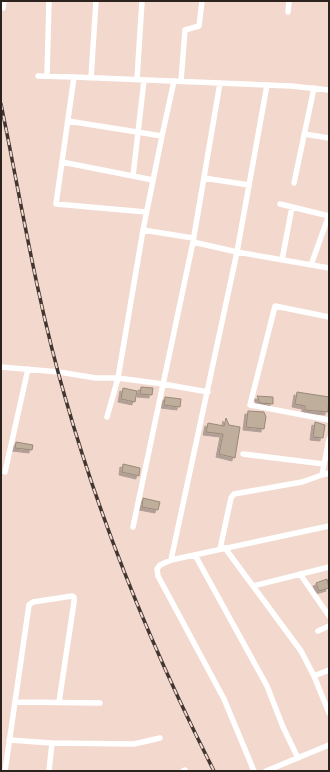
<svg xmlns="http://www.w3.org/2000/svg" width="330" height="772" font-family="'Golos Text',sans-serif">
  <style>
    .building { fill: #c0ae9c; stroke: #9a8977; filter: url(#shadow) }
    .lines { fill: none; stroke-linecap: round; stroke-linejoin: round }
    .street { stroke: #fff; stroke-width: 5.5 }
    .rail-casing { stroke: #413631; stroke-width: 3.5 }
    .rail { stroke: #f2d8cd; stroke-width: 2; stroke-dasharray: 6; stroke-linecap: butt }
  </style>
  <defs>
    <filter id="shadow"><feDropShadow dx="-3" dy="3" stdDeviation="0" flood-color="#0004"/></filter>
  </defs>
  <rect width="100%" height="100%" fill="#f2d8cd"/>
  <path class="building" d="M141 387 153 388 152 395 140 394Z
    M123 388 137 391 135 402 121 399Z
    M297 392 329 397 328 412 305 410V406L295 404Z
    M257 396 273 397V404L260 403Z
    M165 397 181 399 180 407 164 405Z
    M248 411 264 412 266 417 264 429 246 427Z
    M226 418 229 425 240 427 235 458 219 454 223 434 206 432 208 423 224 426Z
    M315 422 325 425 323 438 313 437Z
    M16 442 33 445 32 450 15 448Z
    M123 464 140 468 139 476 122 472Z
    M143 498 160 502 158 510 142 507Z
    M327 579 329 588 319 591 316 583Z"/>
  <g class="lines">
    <path class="street" d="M3 8 4 1
      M288 12 289 1
      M38 76 74 77
      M47 76 49 1
      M91 78 96 1
      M137 79 142 1
      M181 81 185 30 199 26 202 1
      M68 121 162 136 174 81
      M304 134 329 138
      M62 162 153 180
      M133 176 144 80
      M204 178 249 185
      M294 183 314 88
      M280 204 329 216
      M146 212 56 204 74 77 291 86 329 90
      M143 230 162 136
      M193 242 237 252 329 268
      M282 260 292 207
      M311 265 329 215
      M329 317 275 306 250 405 329 420
      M1 367 59 372 96 378H118L163 384 208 392
      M107 417 118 378 143 230 193 238
      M329 439 322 475 329 473
      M243 454 324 464
      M5 472 28 369
      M133 527 193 242 220 83
      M225 548 301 651 314 676 329 713
      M220 549 231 498 234 494 302 482 322 475
      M195 555 267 686 283 727 298 758
      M171 560 237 252 267 85
      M300 574 329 616
      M253 586 329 567
      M318 631 329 626
      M314 676 329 670
      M15 702 100 703
      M9 740 52 743 134 744 160 738
      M5 771 29 605 33 602 72 596 74 597V602L59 702
      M49 771 52 743
      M183 771 185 770
      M254 771 224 699 158 576 157 569 160 565 171 560 329 526
      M266 771 329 745"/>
    <g class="rail-casing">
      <path id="rail" d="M1 104C21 201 37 301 65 397 102 527 153 651 214 771"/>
    </g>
    <use href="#rail" class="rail"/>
  </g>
  <rect width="330" height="772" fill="none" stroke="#2c231f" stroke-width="4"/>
</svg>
